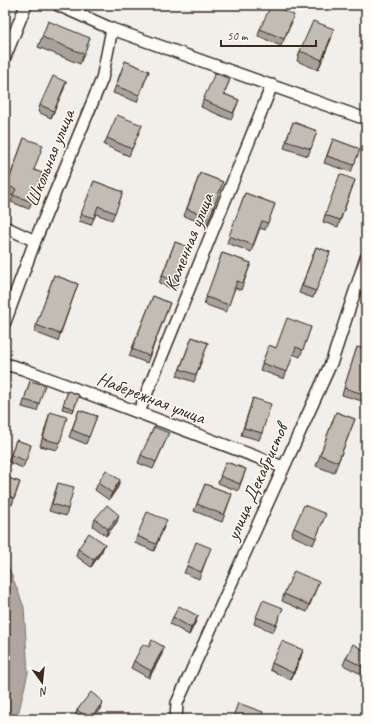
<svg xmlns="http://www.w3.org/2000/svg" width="371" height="724" font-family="Caveat,sans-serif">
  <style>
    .water { fill: #aea69f; stroke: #80746b }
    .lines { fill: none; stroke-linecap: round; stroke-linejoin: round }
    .minor-casing { stroke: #3b2a1e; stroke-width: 14 }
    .minor { stroke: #fdfcf7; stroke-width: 11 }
    .wall { fill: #a6a29b; stroke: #3b2a1e }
    .shaded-wall { fill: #87847e; stroke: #3b2a1e }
    .building { fill: #c1bcb4; stroke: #3b2a1e }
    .labels { text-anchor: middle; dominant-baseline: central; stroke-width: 3; stroke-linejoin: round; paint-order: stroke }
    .street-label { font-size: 19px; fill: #3b2a1e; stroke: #fdfcf7 }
  </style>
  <rect width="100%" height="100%" fill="#f1efea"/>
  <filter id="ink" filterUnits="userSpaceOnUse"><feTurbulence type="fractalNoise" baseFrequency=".025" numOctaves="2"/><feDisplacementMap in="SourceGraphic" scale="8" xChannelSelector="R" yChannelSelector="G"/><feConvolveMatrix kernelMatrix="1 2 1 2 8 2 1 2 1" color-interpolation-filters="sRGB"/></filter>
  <g filter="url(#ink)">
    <path class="water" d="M5 558 24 607 28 673 17 719H5Z"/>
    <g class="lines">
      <g class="minor-casing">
        <path id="minor" d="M58 5 112 29 360 117H366
          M5 57 26 5
          M5 227 35 241
          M5 322 35 241 102 79 112 29
          M5 364 23 369 283 467
          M139 412 272 85
          M176 719 177 703 332 361 366 258"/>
      </g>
      <use href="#minor" class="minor"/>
    </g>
    <path class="wall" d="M292 22 281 46 258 36 260 29Z
      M42 37 90 38 80 64 38 47Z
      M331 39 318 70 297 61 300 51Z
      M125 61 149 71 137 102 113 93Z
      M230 79 224 94 239 100 231 120 201 107 203 100Z
      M66 82 51 118 38 112 40 105Z
      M293 122 317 131 308 156 284 148Z
      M142 125 129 156 104 145 107 138Z
      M24 138 34 170 42 173 29 209 11 202 13 196 5 193V190Z
      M333 139 360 149 351 172 324 163Z
      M200 173 223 182 207 225 184 216Z
      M355 180 338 227 323 222 325 215Z
      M94 181 123 192 112 220 96 214 91 225 79 221Z
      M245 193 275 204 265 230 260 228 251 252 227 243Z
      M175 242 191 248 175 290 159 283Z
      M316 247 330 252 313 298 299 293Z
      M222 253 251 263 241 290 235 288 226 312 204 304Z
      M54 275 78 284 58 341 34 332Z
      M153 296 170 303 147 363 129 356Z
      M311 327 300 357 293 354 284 379 260 370 269 345 276 348Z
      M192 337 208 343 194 382 177 376Z
      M357 347 366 389 362 401 342 395Z
      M30 381 39 404 37 411 22 407Z
      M68 391 79 395 73 412 62 409Z
      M253 398 262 433 259 440 241 435Z
      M79 410 97 416 86 444 69 437Z
      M50 412 60 443 57 450 40 446Z
      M336 412 355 419 334 473 316 466Z
      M16 440 31 445 23 468 8 462Z
      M166 440 153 469 138 463 141 455Z
      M226 462 246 469 238 491 218 483Z
      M5 477 20 482 12 505 5 503Z
      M58 483 68 509 66 516 49 511Z
      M98 483 118 487 109 500 95 490Z
      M205 484 232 494 222 522 194 511Z
      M95 519 117 522 106 536 93 526Z
      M323 521 313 545 291 535 294 528Z
      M164 527 154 551 135 543 137 536Z
      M78 549 102 551 91 567 76 556Z
      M208 555 199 579 184 573 187 566Z
      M319 582 307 612 282 601 284 594Z
      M198 616 195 623 189 635 170 624 173 617Z
      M280 616 273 632 254 624 256 617Z
      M149 647 162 654 149 678 131 668 134 661Z
      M366 651V675L365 676 343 665 346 658Z
      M301 657 291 680 270 670 272 663Z
      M103 702 101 709 93 719H78L75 717 77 710Z"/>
    <path class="shaded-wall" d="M334 29 331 39 318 70 322 60Z
      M66 82 64 89 51 118 54 111Z
      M120 480 118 487 109 500 112 493Z
      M119 515 117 522 106 536 108 529Z
      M105 544 102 551 91 567 94 560Z
      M198 616 195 623 189 635 191 628Z
      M164 647 162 654 149 678 151 671Z
      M303 650 301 657 291 680 293 673Z
      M103 702 101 709 93 719H90Z"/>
    <path class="building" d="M271 5 294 15 284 39 260 29Z
      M48 21 90 38 84 54 42 37Z
      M313 21 334 29 322 60 300 51Z
      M125 61 149 71 139 95 116 86Z
      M215 73 230 79 224 94 239 100 233 113 203 100Z
      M53 76 66 82 54 111 40 105Z
      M117 115 142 125 132 149 107 138Z
      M293 122 317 131 311 149 286 141Z
      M24 138 43 145 34 170 42 173 32 202 13 195 16 189 7 186Z
      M333 139 360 149 354 165 327 156Z
      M200 173 223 182 210 217 187 209Z
      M340 174 355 180 340 220 325 215Z
      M94 181 123 192 115 213 98 206 94 218 81 214Z
      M245 193 275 204 268 223 262 221 253 245 229 236Z
      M175 242 191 248 178 282 162 276Z
      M316 247 330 252 316 291 302 286Z
      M222 253 251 263 243 283 237 281 229 305 206 297Z
      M54 275 78 284 60 334 36 325Z
      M153 296 170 303 149 356 132 349Z
      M287 318 311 327 303 350 296 347 287 372 262 363 269 345 276 348Z
      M192 337 208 343 196 375 180 369Z
      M357 347 366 349V389L364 394 344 388Z
      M5 379 7 380 5 387Z
      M30 381 45 385 39 404 24 400Z
      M68 391 79 395 74 409 63 405Z
      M253 398 271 404 262 433 244 428Z
      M79 410 97 416 89 437 72 430Z
      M50 412 67 417 60 443 43 439Z
      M336 412 355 419 338 462 320 455Z
      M154 427 169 433 156 462 141 455Z
      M16 440 31 445 26 461 11 455Z
      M226 462 246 469 240 484 220 476Z
      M106 470 120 480 112 493 98 483Z
      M5 477 20 482 14 498 5 495Z
      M58 483 74 487 68 509 52 504Z
      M205 484 232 494 224 515 197 504Z
      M107 505 119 515 108 529 95 519Z
      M304 505 326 514 316 538 294 528Z
      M147 512 167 520 156 544 137 536Z
      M89 533 105 544 94 560 78 549Z
      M196 542 211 548 201 572 187 566Z
      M294 571 319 582 309 605 284 594Z
      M263 600 283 608 276 625 256 617Z
      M179 606 198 616 191 628 173 617Z
      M152 640 164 647 151 671 134 661 143 644 149 647Z
      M282 641 303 650 293 673 272 663Z
      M353 644 366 651V669L346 658Z
      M91 692 103 702 90 719 77 710Z
      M238 703 263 712 260 719H232Z"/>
  </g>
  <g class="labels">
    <g class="street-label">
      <text transform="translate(50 158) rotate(-68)">Школьная улица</text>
      <text transform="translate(189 242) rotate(-68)">Каменная улица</text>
      <text transform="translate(151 398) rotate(21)">Набережная улица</text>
      <text transform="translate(257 482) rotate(-66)">улица Декабристов</text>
    </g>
  </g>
  <rect width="371" height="724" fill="none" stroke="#fdfcf7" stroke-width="20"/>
  <rect x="10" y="10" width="351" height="704" fill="none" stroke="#3b2a1e" stroke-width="1.5" filter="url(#ink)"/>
  <g transform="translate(42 682) rotate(165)" stroke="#fdfcf7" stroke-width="3" paint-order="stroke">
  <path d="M0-3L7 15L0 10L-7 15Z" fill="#3b2a1e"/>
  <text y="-6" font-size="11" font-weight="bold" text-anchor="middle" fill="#3b2a1e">N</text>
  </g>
  <path d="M221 40v6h95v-6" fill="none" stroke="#3b2a1e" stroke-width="2"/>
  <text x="227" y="40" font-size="12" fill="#3b2a1e" stroke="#fdfcf7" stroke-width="3" paint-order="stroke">50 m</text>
</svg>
